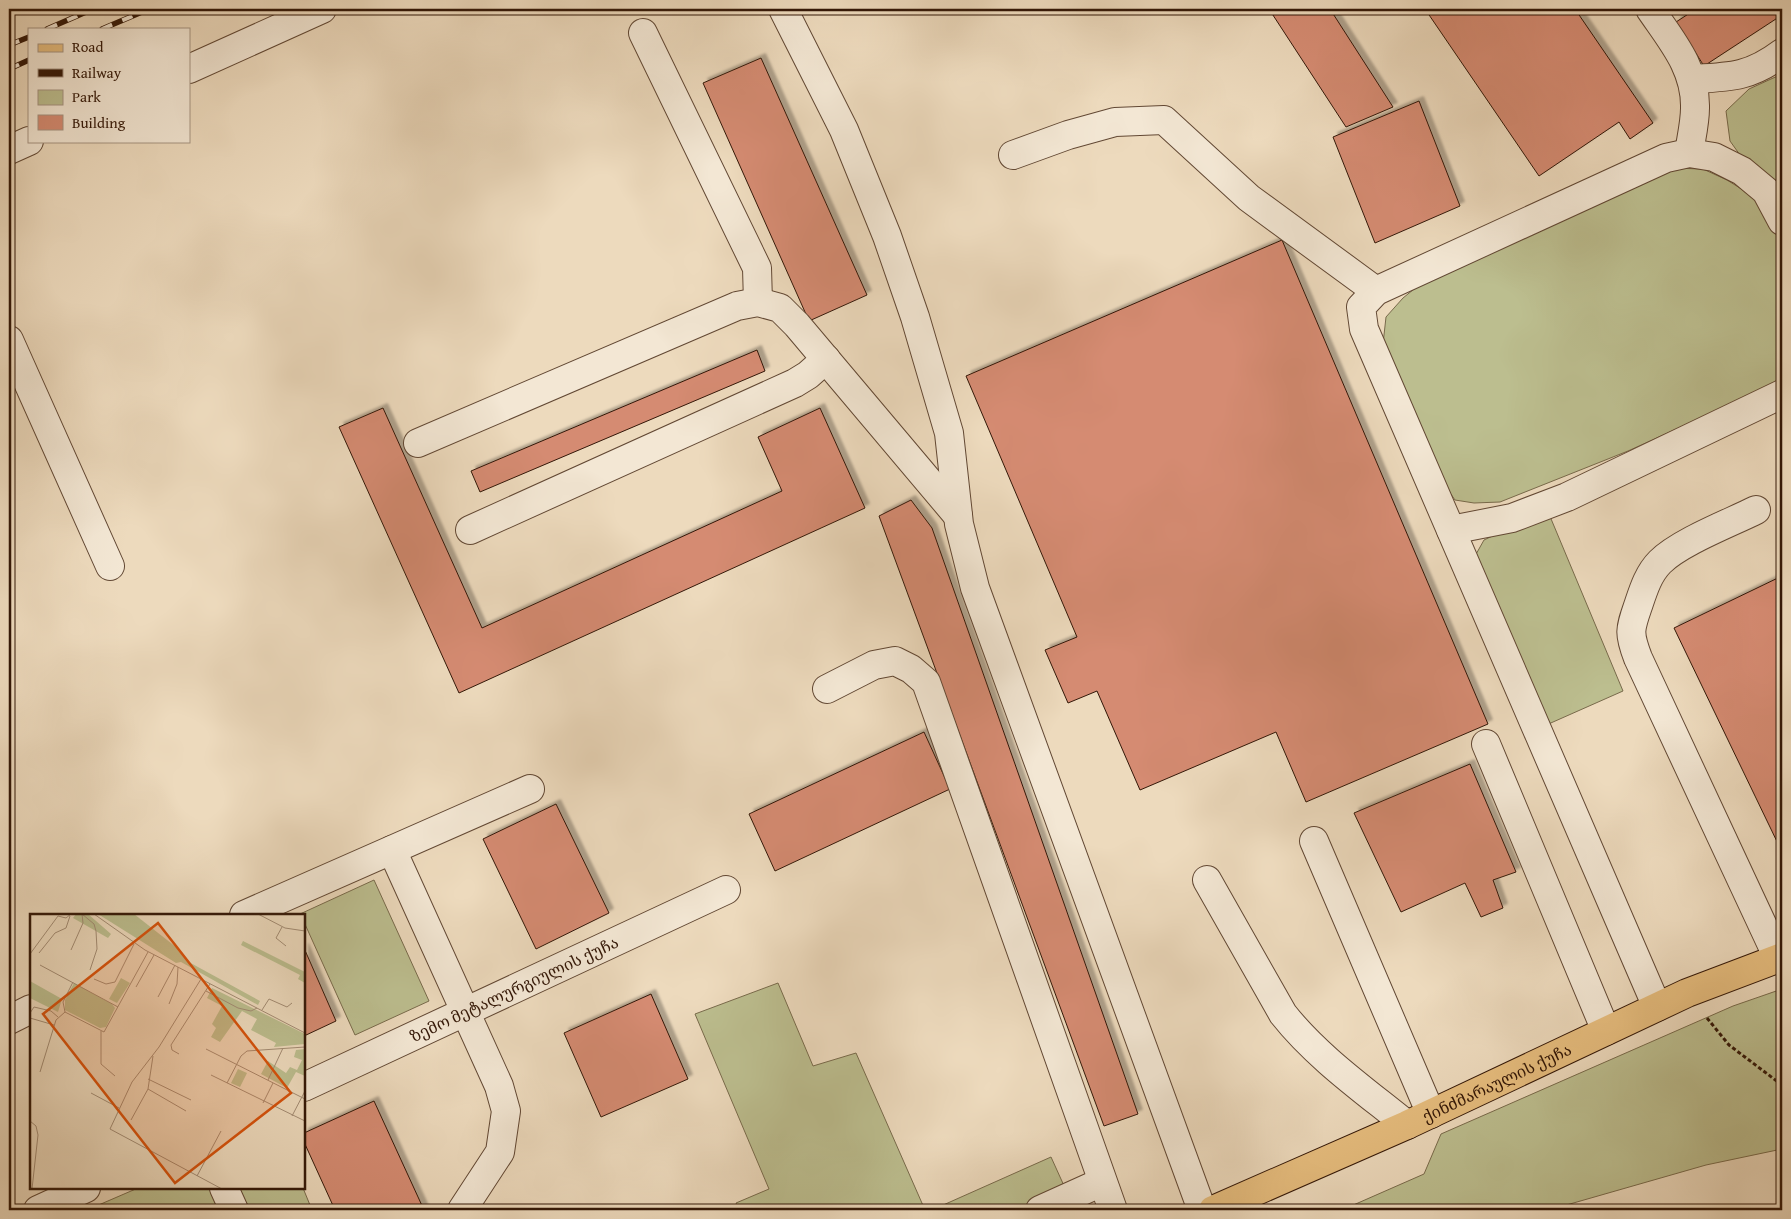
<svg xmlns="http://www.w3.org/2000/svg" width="1791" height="1219" font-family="'Gentium Book Plus','Noto Serif Georgian',serif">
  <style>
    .green { fill: #bcbe8f; stroke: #786a4b }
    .building { fill: #d58b72; stroke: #331707; filter: url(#shadow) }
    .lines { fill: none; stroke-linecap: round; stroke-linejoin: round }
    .minor-casing { stroke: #624834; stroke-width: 30 }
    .major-casing { stroke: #331707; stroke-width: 30 }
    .path { stroke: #331707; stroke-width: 3; stroke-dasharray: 4 2.5; stroke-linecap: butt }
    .minor { stroke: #f3e7d4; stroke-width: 28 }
    .major { stroke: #e6bd7e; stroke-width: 28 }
    .rail-casing { stroke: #331707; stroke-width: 5.5 }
    .rail { stroke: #f3e7d4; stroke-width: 4; stroke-dasharray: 11; stroke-linecap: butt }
    .labels { text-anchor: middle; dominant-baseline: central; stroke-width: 4; stroke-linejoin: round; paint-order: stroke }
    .street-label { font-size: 16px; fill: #331707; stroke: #f3e7d4 }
    .inset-road { fill: none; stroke: #a38c74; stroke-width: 1 }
    .view { fill: #d6520c; fill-opacity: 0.15; stroke: #d6520c; stroke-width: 2.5 }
    .inset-edge { fill: none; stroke: #331707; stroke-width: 2.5 }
  </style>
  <defs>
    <filter id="shadow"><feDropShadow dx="4.5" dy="-4.5" stdDeviation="1" flood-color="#0004"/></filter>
  </defs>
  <rect width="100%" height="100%" fill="#eddabd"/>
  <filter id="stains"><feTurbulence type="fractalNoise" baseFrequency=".004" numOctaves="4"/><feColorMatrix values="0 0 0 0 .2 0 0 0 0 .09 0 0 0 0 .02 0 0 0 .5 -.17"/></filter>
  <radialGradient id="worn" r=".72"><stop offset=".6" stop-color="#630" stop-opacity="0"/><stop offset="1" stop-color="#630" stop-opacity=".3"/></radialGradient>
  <path class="green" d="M1782 74V195L1740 155 1730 141 1726 111 1749 89Z
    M1670 168 1703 169 1727 180 1756 198 1770 214 1782 243V381L1628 451 1500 502 1474 503 1455 500 1446 487 1383 344 1386 317 1403 298 1424 281Z
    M1549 514 1623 691 1544 726 1475 556 1484 540 1505 530Z
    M374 880 429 1001 355 1035 304 922V915L300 914Z
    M778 983 813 1066 856 1053 925 1210H739L736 1203 769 1189 695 1014Z
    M1782 989V1149L1706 1165 1549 1210H1342L1424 1174 1441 1134 1733 1006Z
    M1051 1157 1075 1210H932Z
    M138 1188H303L312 1210H87Z"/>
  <path class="building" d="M1269 9H1330L1393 107 1346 127Z
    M1425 9H1575L1653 123 1630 139 1619 122 1539 176Z
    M1696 9H1782V15L1704 66 1676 22Z
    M761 58 867 295 809 321 703 83Z
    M1419 101 1460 206 1375 243 1333 137Z
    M1282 240 1488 724 1306 802 1276 732 1140 790 1097 691 1068 703 1045 650 1077 637 966 376Z
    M757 350 765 371 480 492 471 471Z
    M383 408 482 628 782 491 758 437 820 408 865 508 459 693 339 427Z
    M911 500 932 528 1138 1114 1104 1126 879 516Z
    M1782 576V852L1674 628Z
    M924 732 950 789 775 871 749 814Z
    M1470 764 1516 872 1493 880 1503 908 1481 917 1465 883 1401 912 1354 813Z
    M556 804 609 913 536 949 483 839Z
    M304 948 336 1021 304 1036Z
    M651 994 688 1079 601 1117 564 1033Z
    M374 1101 424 1210H335L304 1142V1133Z"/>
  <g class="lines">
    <g class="minor-casing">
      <g id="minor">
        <path d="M783 9 844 130 887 236 915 317 949 433 959 524 975 588 1202 1210"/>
        <path d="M1650 9C1671 40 1696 68 1695 108 1695 123 1691 139 1689 153"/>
        <path d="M643 33 757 268 758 302"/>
        <path d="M189 69 322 9"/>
        <path d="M1692 79C1731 77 1750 77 1782 53"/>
        <path d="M9 150 29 141"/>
        <path d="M1013 155 1068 135 1115 122 1164 120 1249 198 1376 291"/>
        <path d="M9 340 110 566"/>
        <path d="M418 443 737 306 758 302 780 308 797 325 958 516"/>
        <path d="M1756 510C1730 523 1680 542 1660 562 1649 573 1644 588 1639 603 1630 629 1628 632 1638 658L1778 958"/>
        <path d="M470 530 795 383 808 375 826 359"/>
        <path d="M1451 530 1512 518 1567 497 1782 394"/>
        <path d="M827 689 874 665 895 661 911 669 926 682 1113 1210"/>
        <path d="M1486 744 1606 1031"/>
        <path d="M1314 841 1431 1114"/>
        <path d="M392 850 499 1086 506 1111 500 1152 462 1210"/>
        <path d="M1207 880 1283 1014C1317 1057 1364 1090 1407 1125"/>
        <path d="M244 915 530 789"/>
        <path d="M1657 1007 1364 329 1361 307 1376 291 1666 158 1689 153 1714 157 1742 171 1766 191 1782 221"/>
        <path d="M9 1020 31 1009"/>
        <path id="s1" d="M304 1087 726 890"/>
        <path d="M224 1188 234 1210"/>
        <path d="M38 1210 86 1188"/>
        <path d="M1040 1210 1102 1182"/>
      </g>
    </g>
    <g class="major-casing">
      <g id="major">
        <path id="s2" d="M1213 1210 1407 1125 1687 993 1782 957"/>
      </g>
    </g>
    <path class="path" d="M1707 1018 1729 1045 1782 1085"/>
    <use href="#minor" class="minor"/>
    <use href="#major" class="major"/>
    <g class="rail-casing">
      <path id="rail" d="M47 29 93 9
        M102 29 149 9
        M9 45 29 37
        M9 69 29 60"/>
    </g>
    <use href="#rail" class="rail"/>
  </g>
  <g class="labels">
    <g class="street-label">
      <text stroke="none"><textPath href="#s1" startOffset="232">ზემო მეტალურგიულის ქუჩა</textPath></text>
      <text stroke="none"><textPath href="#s2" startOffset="311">ქინძმარაულის ქუჩა</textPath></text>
    </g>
  </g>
  <g transform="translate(30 914)">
    <rect width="275" height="275" fill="#eddabd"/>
    <path d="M46 0H58L81 20 78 24 43 4ZM68 0H104L146 33 157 47 230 87 228 91 151 48 146 49ZM213 27 275 58V69L268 65 270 61 211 31ZM91 64 100 69 87 89 79 85ZM0 67 32 85 28 98 0 84ZM44 69 82 90 85 94 76 113 70 114 35 96V86ZM182 74 275 120V130L244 133 246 129 221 116 227 105 212 97 190 128 181 123 186 114 182 110 192 92 177 84ZM275 135V162L266 158 257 174 231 160 238 147 256 159 260 153 267 156 272 146 264 143 266 136ZM208 155 217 159 210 173 201 169Z" fill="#bcbe8f"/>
    <path class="inset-road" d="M52 0 64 10 66 17 67 35 60 56M64 0 115 36 275 119M228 0 255 14 275 17M252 13 246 24 256 32M41 36 53 9 52 0M9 39 25 19 36 14 40 2M0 40 28 2 36 4 41 0M10 51 88 93M64 65 76 70 85 68 104 30M171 65 129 133 102 168 80 215 192 275M43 68 33 88 35 98 74 118 118 38M106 73 124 41M176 77 208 94 221 97 227 94M128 83 145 51M139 90 147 70 148 53M232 96 239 85 257 93 262 89M0 99 4 93 21 97 28 103M0 104 24 111M71 117V150L85 162M176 135 275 185M149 140 142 136 141 131 180 70M123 142 118 175 156 197M10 158 26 106 35 98M181 161 275 207M118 165 161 186M238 166 253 134M197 169 211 142 217 137 275 133M61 179 89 194M233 189 243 169M262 202 275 177M101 206 118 175M0 207 6 212 8 221 2 275M167 262 191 217"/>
    <path class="view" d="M128 9 261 179 145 269 13 100Z"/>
    <rect width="275" height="275" class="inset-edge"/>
  </g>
  <rect width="1791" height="1219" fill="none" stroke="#eddabd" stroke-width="30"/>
  <rect x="10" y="10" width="1771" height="1199" fill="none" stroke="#331707" stroke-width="2.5"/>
  <rect x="15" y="15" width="1761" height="1189" fill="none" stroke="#331707"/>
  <rect x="28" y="28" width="162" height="115" fill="#f3e7d4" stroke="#a69482"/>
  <rect x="38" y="44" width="25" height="8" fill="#e6bd7e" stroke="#a69482"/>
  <text x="72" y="52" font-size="15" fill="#331707">Road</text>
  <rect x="38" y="69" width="25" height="8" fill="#331707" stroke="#a69482"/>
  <text x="72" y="78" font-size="15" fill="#331707">Railway</text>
  <rect x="38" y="90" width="25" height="15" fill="#bcbe8f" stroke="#a69482"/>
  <text x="72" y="102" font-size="15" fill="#331707">Park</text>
  <rect x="38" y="115" width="25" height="15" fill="#d58b72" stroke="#a69482"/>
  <text x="72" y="128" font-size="15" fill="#331707">Building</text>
  <rect width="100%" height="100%" filter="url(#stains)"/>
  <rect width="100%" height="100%" fill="url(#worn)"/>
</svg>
